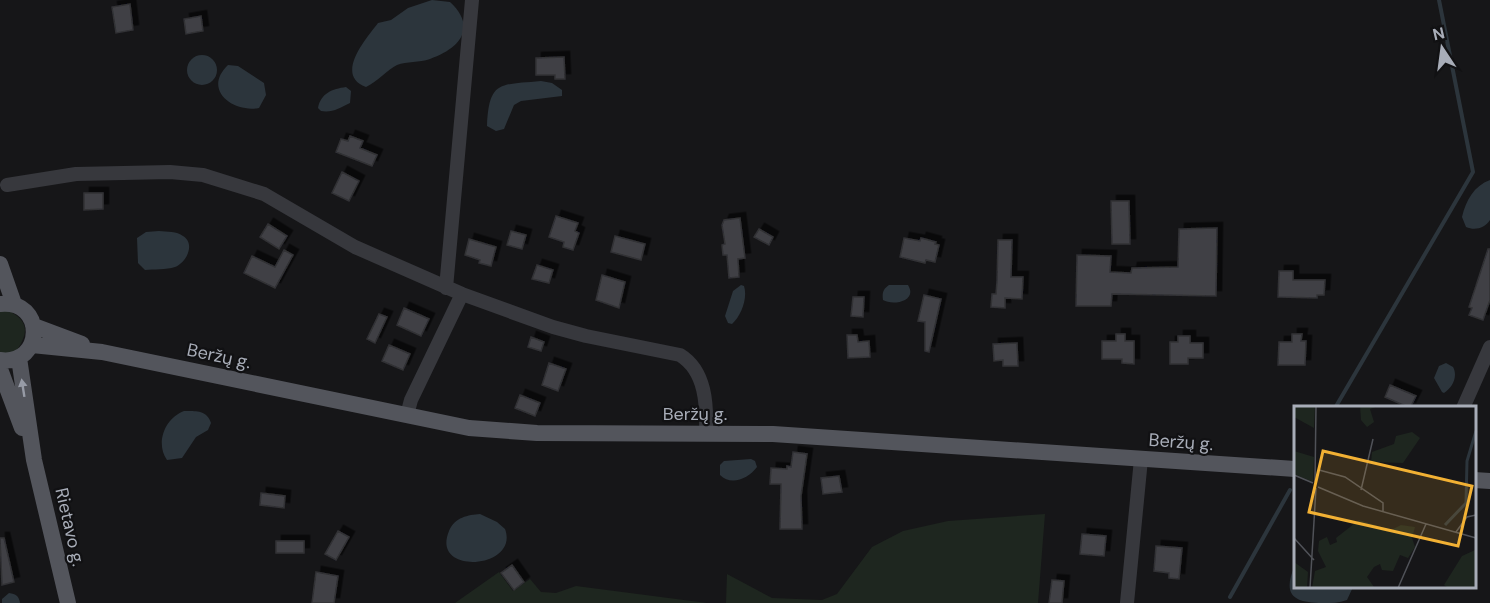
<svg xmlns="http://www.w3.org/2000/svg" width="1490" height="603" font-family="'DM Sans',sans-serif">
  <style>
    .green { fill: #1e261f }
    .water { fill: #2c353c }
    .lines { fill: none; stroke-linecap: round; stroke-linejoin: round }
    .stream { stroke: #2c353c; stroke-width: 4 }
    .building { fill: #404145; stroke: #303034; stroke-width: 1.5; filter: url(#shadow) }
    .minor { stroke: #37383d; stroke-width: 14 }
    .major { stroke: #53555c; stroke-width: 16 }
    .oneway { fill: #979ba6 }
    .labels { text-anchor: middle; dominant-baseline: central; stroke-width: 4.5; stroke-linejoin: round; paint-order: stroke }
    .street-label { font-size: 18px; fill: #a8adb8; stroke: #111113 }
    .inset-river { fill: none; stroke: #2c353c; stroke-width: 3 }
    .inset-road { fill: none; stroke: #505258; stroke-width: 1.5 }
    .view { fill: #f2b134; fill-opacity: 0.15; stroke: #f2b134; stroke-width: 3 }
    .inset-edge { fill: none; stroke: #a8adb8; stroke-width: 3 }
  </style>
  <defs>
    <filter id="shadow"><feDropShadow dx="5.5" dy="-5.5" stdDeviation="0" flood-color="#0009"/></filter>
  </defs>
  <rect width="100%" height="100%" fill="#161618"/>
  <path class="green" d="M5 309C29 320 30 332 15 353L0 354V310Z
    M1045 514 1038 603H726L727 574 772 598 822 600 837 594 872 547 903 531 948 521Z
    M499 572 513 591 530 579 541 592 556 593 576 586 707 603H455Z"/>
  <path class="water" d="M432 0 450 2C478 28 459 49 430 59 419 63 407 61 397 65 388 69 377 82 366 87 334 75 366 39 378 23L391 20 408 8Z
    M187 70a15 15 0 1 1 30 0a15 15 0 1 1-30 0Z
    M228 65 238 66 264 83 266 95 259 108C233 113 202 90 228 65Z
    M541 81 552 83 562 90V96L521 101 514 105 504 129 496 131 487 126C489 80 500 85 541 81Z
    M346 87 351 91 350 103C340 108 332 113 321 111L318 108C321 93 332 89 346 87Z
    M1490 180V220C1485 228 1475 231 1466 227L1462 217C1466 200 1474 186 1490 180Z
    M159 231C167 232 177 231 183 236 196 244 186 263 175 267 166 270 154 269 145 270L138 263 137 238 146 232Z
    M741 285 744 286C748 298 741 316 732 324L728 323 725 316 733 291Z
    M889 285H908C918 301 893 306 883 300 882 293 883 289 889 285Z
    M1446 363 1453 367C1458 376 1453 387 1444 393L1442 392 1434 378 1439 366Z
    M184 411C196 411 207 410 211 423L208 430 196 437 182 458 167 460C155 443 165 418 184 411Z
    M751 459 755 461 757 467C748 479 731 486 720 475V465L724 461Z
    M480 514 497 522 505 529C520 569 430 576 449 531 455 517 468 515 480 514Z
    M1295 565V586L1353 587 1347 600C1339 603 1331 603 1323 603 1293 603 1282 595 1295 565Z
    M9 593C16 594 19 596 20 603H2V599Z"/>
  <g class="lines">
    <path class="stream" d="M1335 408 1473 172 1439 0
      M1230 597 1290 490"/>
  </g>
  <path class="building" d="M130 4 133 30 116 33 112 7Z
    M201 16 203 31 186 34 184 19Z
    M564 57 565 79H555V75H536V58Z
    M350 136 363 141 360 148 377 155 372 166 336 152 341 139 348 141Z
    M342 172 359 181 349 201 332 193Z
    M84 193H103V209L84 210Z
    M1111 201H1129L1130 244H1112Z
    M556 216 578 223 575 231 579 233 573 250 563 247 564 242 549 237Z
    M740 218 745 258 738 259 739 277 729 278 727 255H723L722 245 725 244 722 225 724 220Z
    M268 224 287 236 279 249 260 237Z
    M1217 228 1216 296 1112 294 1111 306H1076L1077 255 1111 256 1110 272 1131 273 1132 268 1178 267 1179 229Z
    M759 229 773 237 769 245 754 237Z
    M511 231 526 235 522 249 507 245Z
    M615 236 645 244 641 260 611 252Z
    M904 238 920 241 921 238 936 242 935 244 939 245 935 262 926 260 925 263 900 257Z
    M469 239 496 247 491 266 479 263 480 260 465 255Z
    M998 240H1012L1011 277H1023L1022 299 1005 298V308L991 307 992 294H996L997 281Z
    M1488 249H1490V300L1483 320 1469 315 1472 308 1469 307Z
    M284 250 293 255 275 288 244 273 252 256 275 267Z
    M537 265 553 270 549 283 532 279Z
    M1279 271H1293V280H1325L1324 295H1317V298L1278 297Z
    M602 275 625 282 619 308 596 300Z
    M924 295 941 299 929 352 925 351V322L918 321Z
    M853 297H864L863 317 851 316Z
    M404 308 429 319 421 336 397 325Z
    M379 314 387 317 375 343 367 339Z
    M1116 334H1125V341H1134V364L1122 363V359H1102V341H1116Z
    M1292 334H1302L1301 341H1306L1305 365H1278L1279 342H1292Z
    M847 335H857L858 342 869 341 870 357 848 358Z
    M1178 336H1190V343H1203V358H1188V364H1170V342H1178Z
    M531 337 544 342 541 351 528 347Z
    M1017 343 1018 366H1003V360L994 361 993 344Z
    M389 345 410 354 403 370 382 361Z
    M549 363 566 369 558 391 542 385Z
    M1390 385 1416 396 1410 408 1385 397Z
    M520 395 540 403 535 416 515 408Z
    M793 452 807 454 801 496 802 529H780L781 484H770L771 468 787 469V466L791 467Z
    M839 476 842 492 823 494 821 478Z
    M261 493 285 496 284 508 260 505Z
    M338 531 349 537 336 560 325 554Z
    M1082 534 1106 536 1104 556 1080 554Z
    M0 538H4L14 582 2 585Z
    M276 541H304V553H276Z
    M1156 546 1182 548 1179 579 1169 578V573L1154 571Z
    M512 565 524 582 514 590 501 573Z
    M316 572 338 576 334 603H312Z
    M1052 580 1064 581 1062 603H1049Z"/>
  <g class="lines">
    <path class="minor" d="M7 185 76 174 170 172 203 175 264 194 355 247 462 294 553 327 586 336 680 355C706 371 707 405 706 433
      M446 288 472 0
      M1463 408 1490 347
      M407 415 411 400 462 294
      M1127 603 1141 459"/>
    <path class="major" d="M0 264 14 304
      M0 304C46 299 44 366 0 360
      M34 326 82 344
      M32 345 102 352 469 428 537 433 773 434 1295 469
      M19 358 34 460 68 603
      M0 369 22 428
      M1474 480 1490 481"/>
  </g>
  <defs><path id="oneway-solid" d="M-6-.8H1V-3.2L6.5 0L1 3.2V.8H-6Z" transform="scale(1.5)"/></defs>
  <use class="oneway" href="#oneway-solid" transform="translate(23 388) rotate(-99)"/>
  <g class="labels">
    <g class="street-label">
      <text transform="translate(219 356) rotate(12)">Beržų g.</text>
      <text x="695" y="414">Beržų g.</text>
      <text transform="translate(1181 442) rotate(4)">Beržų g.</text>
      <text transform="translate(70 527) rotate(77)">Rietavo g.</text>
    </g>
  </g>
  <g transform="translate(1294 406)">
    <rect width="182" height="182" fill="#161618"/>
    <path d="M0 0H21L20 22 0 11ZM66 0H84L76 3 80 16 73 21 67 14ZM118 26 126 32 109 57 77 56 78 46 100 38 102 30ZM0 45 20 51 19 76 0 68ZM65 114 97 124 107 119 121 121 118 132 121 141 114 152 106 149 99 165 88 164 86 158 80 161 73 171 80 181 18 182 21 165 32 161 24 145 25 135 33 131 36 139 43 136 42 132ZM181 144V181H153L150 179 168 150ZM0 156 14 166 13 181H0Z" fill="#1e261f"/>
    <path class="inset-river" d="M151 119 172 97 173 55 182 25"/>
    <path class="inset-road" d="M25 64 51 71 89 97V105M0 69 19 77M21 76 22 0M24 81 69 100 182 132M67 84 79 33M162 126 173 111 182 109M0 132 20 154M16 182 22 82M104 182 132 118"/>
    <path class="view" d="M29 45 178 80 164 140 15 106Z"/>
    <rect width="182" height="182" class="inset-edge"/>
  </g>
  <g transform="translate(1442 48) rotate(347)" stroke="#111113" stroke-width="4.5" paint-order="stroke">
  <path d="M0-4.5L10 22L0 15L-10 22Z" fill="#a8adb8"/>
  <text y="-9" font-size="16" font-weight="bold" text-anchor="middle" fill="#a8adb8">N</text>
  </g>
</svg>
